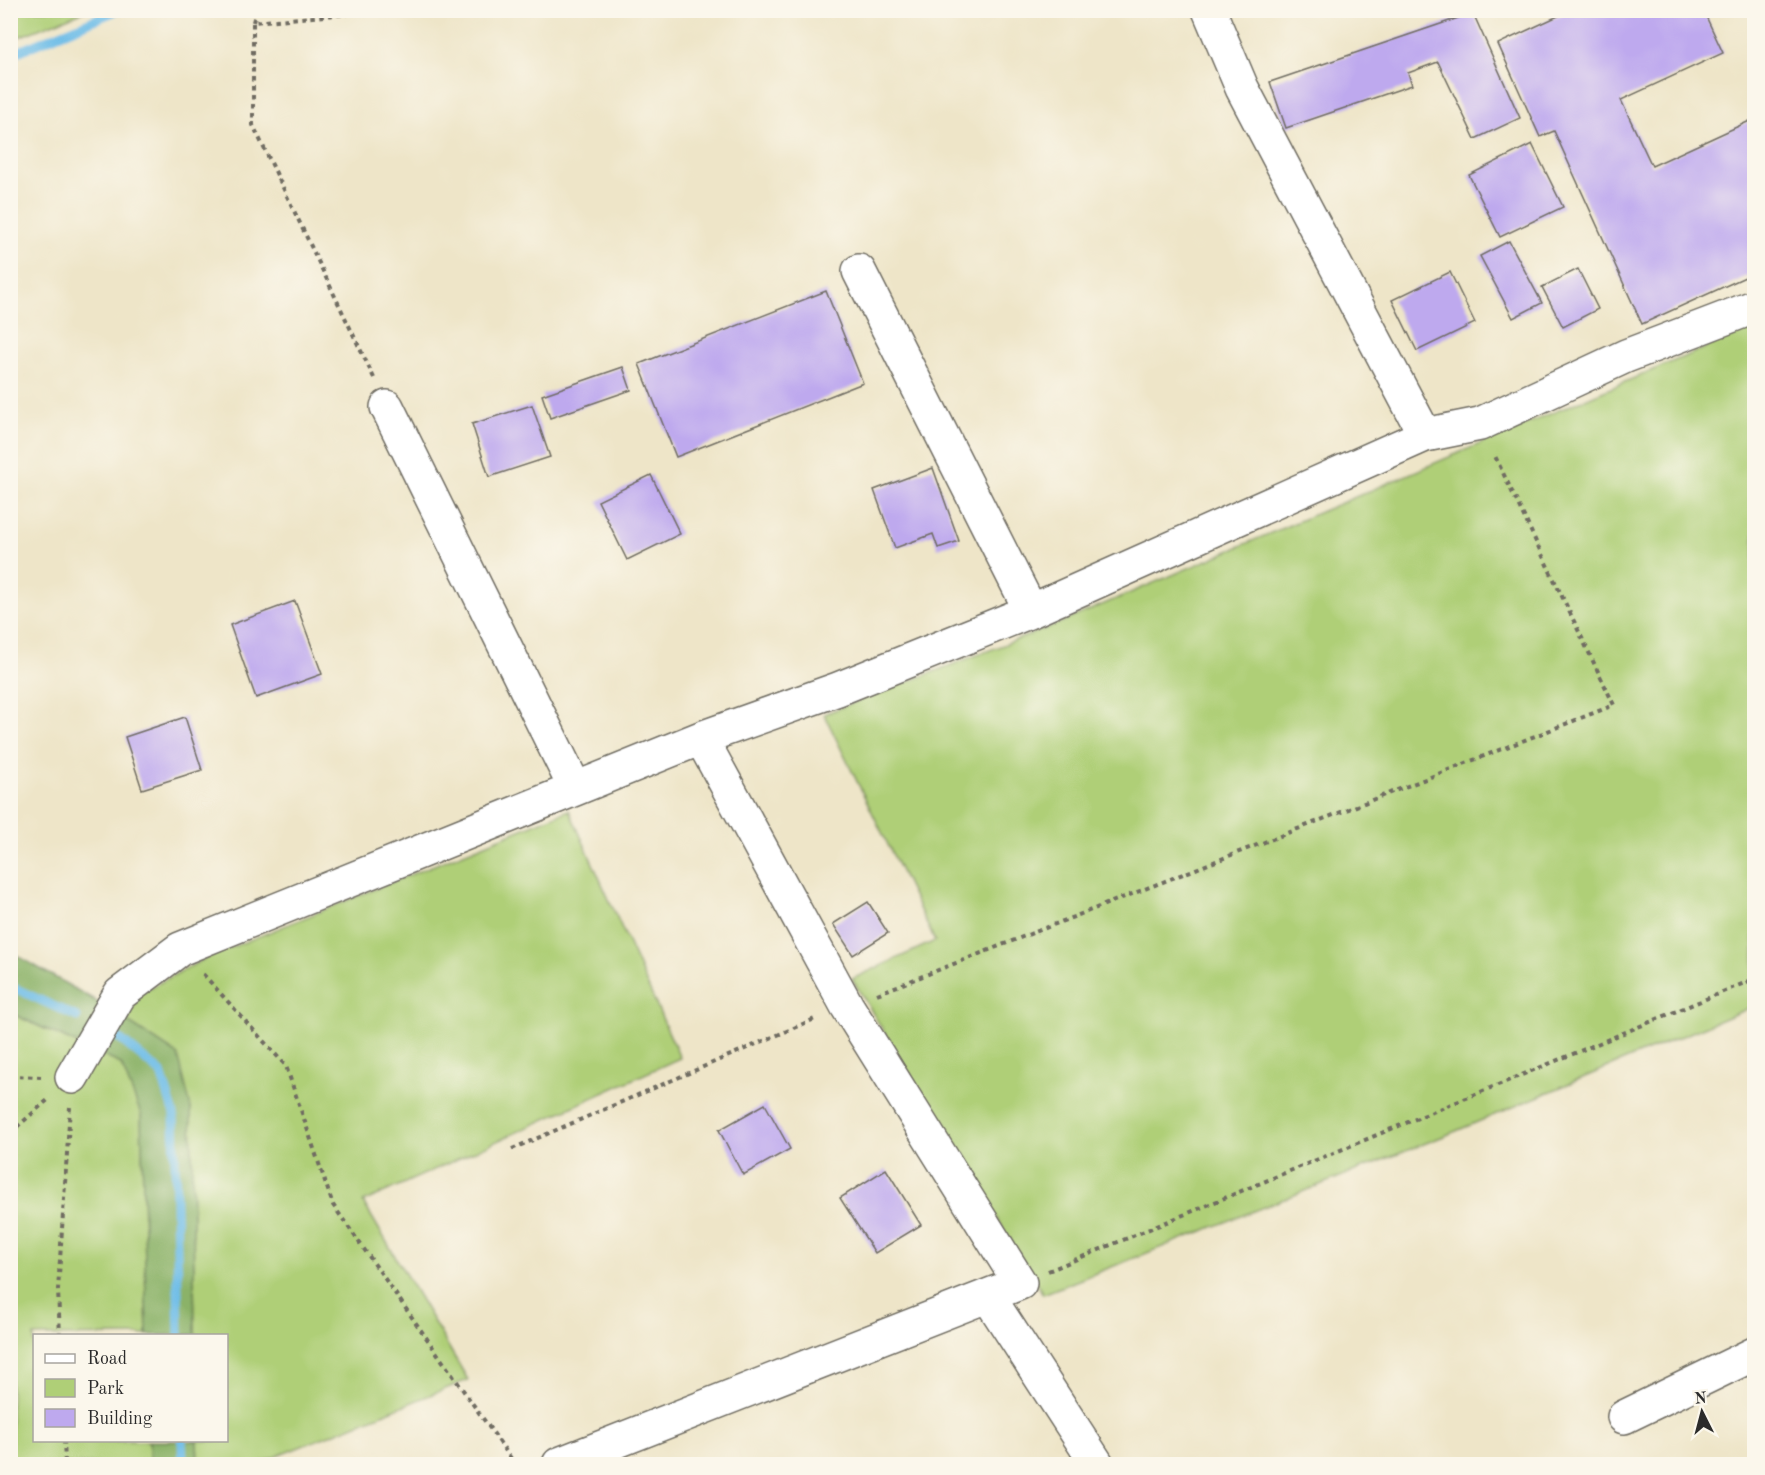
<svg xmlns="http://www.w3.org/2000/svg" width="1765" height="1475" font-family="'Old Standard TT',serif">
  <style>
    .green { fill: #afcf77; stroke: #6d7d51; stroke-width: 1.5 }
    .forest { fill: #8bb268; stroke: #5b6e4a; stroke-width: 1.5 }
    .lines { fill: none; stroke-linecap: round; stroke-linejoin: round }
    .stream { stroke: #6cbce7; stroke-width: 9 }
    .building { fill: #bea9ee }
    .minor-casing { stroke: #6f6c62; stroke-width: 36 }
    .path { stroke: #6f6c62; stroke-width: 4; stroke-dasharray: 4.5 4.5; stroke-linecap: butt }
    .minor { stroke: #fff; stroke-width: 33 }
  </style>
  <rect width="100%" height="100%" fill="#fbf7ec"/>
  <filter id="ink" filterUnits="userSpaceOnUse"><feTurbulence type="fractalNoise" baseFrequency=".0167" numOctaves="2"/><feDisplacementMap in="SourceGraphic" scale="12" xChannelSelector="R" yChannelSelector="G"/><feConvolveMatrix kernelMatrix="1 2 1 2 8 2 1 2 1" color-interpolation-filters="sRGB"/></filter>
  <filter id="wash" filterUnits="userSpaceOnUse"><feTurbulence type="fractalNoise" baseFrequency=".008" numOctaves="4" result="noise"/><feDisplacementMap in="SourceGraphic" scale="24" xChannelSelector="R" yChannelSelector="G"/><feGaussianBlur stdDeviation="1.35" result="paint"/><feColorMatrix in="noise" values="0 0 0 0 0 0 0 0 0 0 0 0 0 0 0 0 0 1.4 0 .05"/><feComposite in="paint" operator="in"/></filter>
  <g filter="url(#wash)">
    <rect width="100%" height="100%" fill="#eee5c8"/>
    <path class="green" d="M11 10H85V11L11 40Z
      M1754 327V1006L1449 1134 1043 1294 852 979 935 941 824 714 1055 625Z
      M569 810 680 1058 363 1202 468 1380 257 1464H198L197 1441 226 1440V1336L195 1335 191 1108 127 1022 140 993 208 957Z
      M10 1013 121 1064 141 1113 147 1335 34 1336V1440L149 1441 150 1464H11Z"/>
    <path class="forest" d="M11 952 96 1001 178 1055 191 1108 195 1335H147L141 1114 121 1064 11 1013Z
      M149 1441H197L198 1464H150Z"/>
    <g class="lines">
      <path class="stream" d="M10 55 118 10
        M10 986 77 1017
        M114 1034 161 1073 174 1114 179 1336
        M182 1440 183 1464"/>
    </g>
    <g id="blocks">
      <path class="building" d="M1571 10H1703L1723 53 1621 100 1652 166 1754 119V273L1642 324 1554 131 1540 137 1498 44Z
        M1473 13 1520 118 1475 139 1438 62 1408 73 1412 85 1286 128 1270 82Z
        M1532 144 1563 207 1500 237 1469 175Z
        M1509 241 1542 303 1513 318 1480 256Z
        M1578 269 1598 309 1563 327 1542 287Z
        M1450 272 1475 323 1417 351 1392 300Z
        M826 291 863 383 676 457 639 364Z
        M623 367 631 390 550 418 542 395Z
        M532 405 550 457 489 477 472 424Z
        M933 468 959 541 938 548 933 534 895 548 874 490Z
        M651 475 680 534 627 560 598 501Z
        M295 601 322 674 256 698 230 625Z
        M185 717 202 770 142 789 125 737Z
        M868 902 888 933 853 955 833 924Z
        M765 1104 790 1149 743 1175 719 1130Z
        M886 1169 921 1225 875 1253 840 1198Z"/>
    </g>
  </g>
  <g filter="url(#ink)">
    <use href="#blocks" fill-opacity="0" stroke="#6f6c62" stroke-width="1.5"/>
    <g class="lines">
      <g class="minor-casing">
        <path id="minor" d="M1209 10 1242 88 1425 435
          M859 271 1031 611
          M387 407 575 788
          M72 1077 120 994 180 949 701 738 838 689 1031 611 1425 435 1480 424 1626 356 1754 307
          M988 1296 1097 1464
          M1624 1417 1754 1354
          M559 1464 1020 1283 847 1006 701 738"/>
      </g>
      <path class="path" d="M253 22 256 10
        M374 378 253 125V22L397 10
        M203 974 286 1066 333 1205 515 1464
        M877 994 1614 705 1494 454
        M10 1076 41 1077
        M10 1133 50 1098
        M512 1149 817 1018
        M1048 1271 1754 979
        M60 1336 58 1290 70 1107
        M64 1440 65 1464"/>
      <use href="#minor" class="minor"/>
    </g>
  </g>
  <rect width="1765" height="1475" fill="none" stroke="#fbf7ec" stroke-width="36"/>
  <rect x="33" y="1334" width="195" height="108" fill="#fbf7ec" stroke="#a8a59f" stroke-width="1.5"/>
  <rect x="45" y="1354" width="30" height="9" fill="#ffffff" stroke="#a8a59f" stroke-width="1.5"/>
  <text x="87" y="1364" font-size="18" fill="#2b2b2b">Road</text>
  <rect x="45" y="1379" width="30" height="18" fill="#afcf77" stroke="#a8a59f" stroke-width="1.5"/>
  <text x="87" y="1394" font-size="18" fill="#2b2b2b">Park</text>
  <rect x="45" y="1409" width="30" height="18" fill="#bea9ee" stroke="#a8a59f" stroke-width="1.5"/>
  <text x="87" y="1424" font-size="18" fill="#2b2b2b">Building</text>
  <g transform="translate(1702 1412) rotate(354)" stroke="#fbf7ec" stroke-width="4.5" paint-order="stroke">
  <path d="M0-4.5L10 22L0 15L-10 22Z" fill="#2b2b2b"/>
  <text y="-9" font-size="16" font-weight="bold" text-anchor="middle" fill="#2b2b2b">N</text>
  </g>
</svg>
